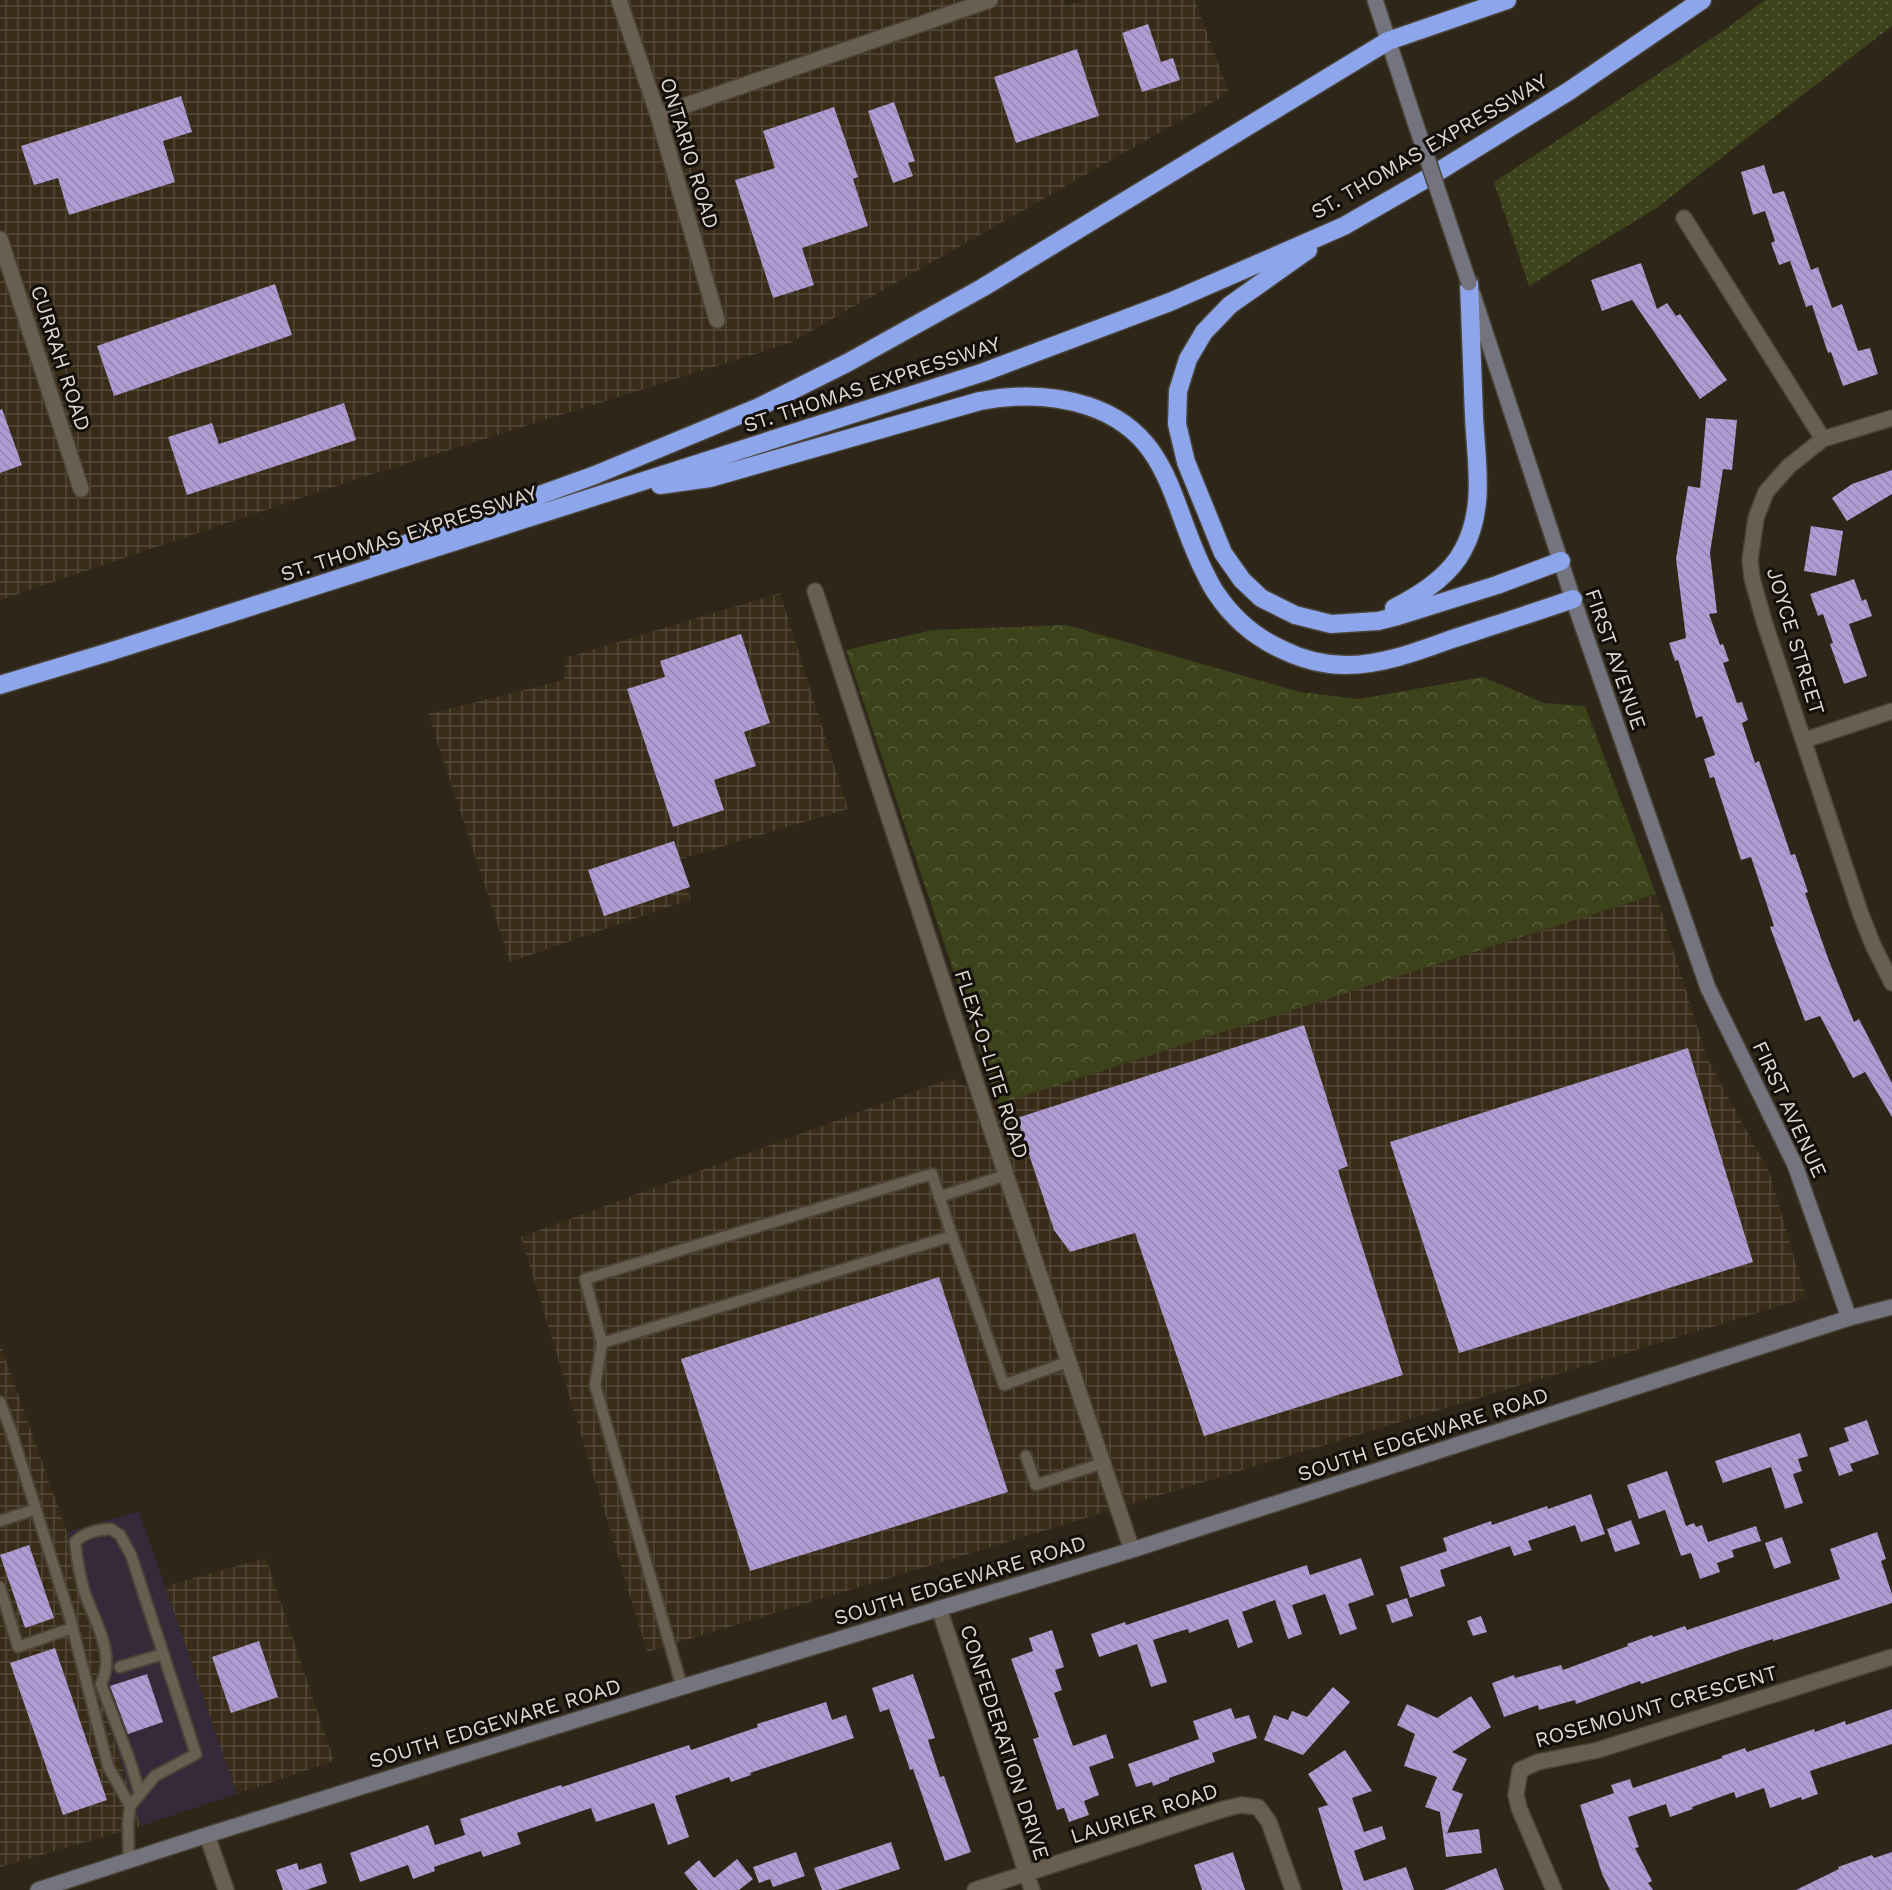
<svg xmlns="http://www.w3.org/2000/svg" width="1892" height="1890" font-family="'Work Sans',sans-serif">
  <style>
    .commercial { fill: #352a39 }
    .industrial { fill: url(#industrial-grid) }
    .grass { fill: url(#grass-dots) }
    .forest { fill: url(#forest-crowns) }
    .building { fill: url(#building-back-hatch) }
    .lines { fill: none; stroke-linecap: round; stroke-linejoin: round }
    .service-casing { stroke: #4a4439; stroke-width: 14 }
    .minor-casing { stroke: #4a4439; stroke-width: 18 }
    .secondary-casing { stroke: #4a4439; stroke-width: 18 }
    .motorway-casing { stroke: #4a4439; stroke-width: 21 }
    .service { stroke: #685f50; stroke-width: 10 }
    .minor { stroke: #685f50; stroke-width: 15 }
    .secondary { stroke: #73747e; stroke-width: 15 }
    .motorway { stroke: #8da5eb; stroke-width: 18 }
    .secondary-bridge-casing { stroke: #4a4439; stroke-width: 18; stroke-linecap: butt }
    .secondary-bridge { stroke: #73747e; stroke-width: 15 }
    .labels { text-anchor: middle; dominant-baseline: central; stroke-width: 6; stroke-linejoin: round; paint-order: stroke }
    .street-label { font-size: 21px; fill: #dfd9d1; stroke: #130f0a }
  </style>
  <defs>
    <pattern id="industrial-grid" width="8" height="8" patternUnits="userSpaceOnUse" patternTransform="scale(1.5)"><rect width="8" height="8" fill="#382b18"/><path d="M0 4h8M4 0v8" fill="none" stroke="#544939"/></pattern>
    <pattern id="grass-dots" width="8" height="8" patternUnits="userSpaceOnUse" patternTransform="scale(1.5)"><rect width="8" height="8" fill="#3c421a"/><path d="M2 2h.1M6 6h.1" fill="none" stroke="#585d3a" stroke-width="1.8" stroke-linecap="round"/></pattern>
    <pattern id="forest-crowns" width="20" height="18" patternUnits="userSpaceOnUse" patternTransform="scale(1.5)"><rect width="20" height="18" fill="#3c421a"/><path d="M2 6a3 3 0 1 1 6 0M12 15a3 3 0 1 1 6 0" fill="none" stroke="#585d3a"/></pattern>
    <pattern id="building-back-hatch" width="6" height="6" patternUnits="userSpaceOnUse" patternTransform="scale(1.5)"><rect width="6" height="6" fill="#ae9cd3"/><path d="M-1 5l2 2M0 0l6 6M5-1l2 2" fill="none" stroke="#9385ae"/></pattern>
  </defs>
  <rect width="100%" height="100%" fill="#2e2619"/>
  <path class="commercial" d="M139 1511 237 1794 141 1826 96 1685 67 1532Z"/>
  <path class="industrial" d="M0 0H1064L1066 6 1084 0H1195L1229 93 790 343 360 478 0 600Z
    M780 593 848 809 677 860 691 899 510 962 428 714 564 680 565 658Z
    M1656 894 1707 1058 1770 1174 1806 1298 647 1652 521 1237 951 1078 998 1104Z
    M0 1343 67 1532 104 1658 96 1685 141 1826 0 1867Z
    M266 1558 334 1761 237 1794 165 1586Z"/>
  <path class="grass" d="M1765 0H1892V26L1655 209 1529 286 1494 182 1726 29Z"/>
  <path class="forest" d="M1067 625 1300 692 1359 699 1483 677 1544 703 1585 706 1656 894 998 1104 846 650 932 630Z"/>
  <path class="building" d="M1148 24 1161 62 1173 58 1180 80 1142 92 1122 33Z
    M1077 49 1099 116 1016 143 994 77Z
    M181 96 192 132 163 141 175 182 69 215 58 178 34 185 21 146Z
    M894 102 915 161 908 163 913 176 893 183 868 111Z
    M834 107 858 177 853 179 868 226 802 248 814 285 773 298 735 180 775 168 763 131Z
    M1764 165 1773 194 1784 191 1811 270 1818 267 1832 308 1842 304 1858 351 1870 348 1878 374 1843 386 1831 352 1828 353 1812 305 1806 307 1790 261 1779 265 1771 243 1775 241 1765 211 1753 215 1741 172Z
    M1641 263 1657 309 1667 303 1676 316 1680 314 1727 380 1700 399 1632 300 1602 311 1591 280Z
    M275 284 292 335 114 396 97 346Z
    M344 403 356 440 187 495 168 437 212 423 219 444Z
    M2 409 22 465 0 473V410Z
    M1706 418 1737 420 1732 470 1723 469 1710 553 1717 613 1709 614 1720 645 1723 644 1729 661 1723 663 1737 703 1742 702 1748 720 1742 723 1755 763 1759 761 1791 855 1795 854 1808 892 1805 893 1829 961 1854 1022 1859 1019 1892 1083V1117L1865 1072 1853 1078 1820 1016 1805 1021 1770 927 1774 926 1751 857 1741 860 1714 777 1710 778 1704 759 1715 755 1702 716 1696 718 1678 660 1675 661 1669 643 1686 638 1676 559 1688 486 1700 488Z
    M1892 470V494L1847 521 1832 498 1852 484Z
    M1811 526 1843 531 1836 576 1804 571Z
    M1854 579 1862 601 1866 599 1872 616 1849 624 1867 676 1844 684 1830 644 1833 643 1823 614 1818 616 1810 594Z
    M741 634 770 723 744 732 756 766 714 780 724 810 673 827 627 689 665 677 660 661Z
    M674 841 690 887 604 916 588 870Z
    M1304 1025 1348 1166 1338 1170 1403 1375 1204 1436 1135 1233 1070 1252 1054 1230 1017 1118Z
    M1688 1048 1753 1262 1459 1353 1390 1142Z
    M939 1277 1008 1492 750 1571 681 1359Z
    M1867 1420 1879 1454 1850 1464 1853 1471 1839 1476 1829 1448 1849 1441 1844 1428Z
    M1800 1433 1808 1456 1798 1459 1802 1471 1793 1474 1803 1503 1785 1509 1771 1467 1723 1483 1715 1461Z
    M1667 1471 1686 1526 1694 1523 1696 1527 1702 1525 1708 1542 1756 1526 1761 1541 1732 1550 1734 1557 1717 1563 1720 1572 1700 1579 1691 1553 1681 1556 1665 1510 1639 1519 1627 1485Z
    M1591 1494 1605 1534 1581 1542 1575 1525 1528 1541 1532 1550 1514 1556 1510 1546 1440 1570 1445 1586 1410 1598 1400 1567 1447 1551 1443 1538 1491 1521 1492 1525 1547 1506 1548 1509Z
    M1631 1520 1640 1544 1615 1552 1607 1529Z
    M1877 1532 1886 1559 1881 1561 1892 1594V1603L1773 1641V1639L1739 1650 1641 1684 1640 1681 1576 1704 1575 1700 1539 1710 1538 1705 1504 1717 1492 1683 1514 1675 1515 1678 1561 1665 1563 1670 1628 1646 1627 1644 1652 1635 1653 1637 1685 1626 1687 1630 1840 1579 1830 1549Z
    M1782 1537 1791 1563 1774 1569 1765 1543Z
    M29 1545 54 1618 25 1628 0 1555Z
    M1361 1558 1374 1595 1348 1604 1357 1629 1340 1635 1325 1594 1292 1605 1302 1634 1288 1639 1275 1600 1242 1612 1253 1642 1238 1648 1228 1619 1189 1633 1188 1629 1181 1631 1153 1640 1167 1682 1151 1687 1137 1644 1099 1657 1091 1634 1125 1622 1126 1625 1307 1565 1310 1575Z
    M1407 1598 1413 1616 1392 1623 1386 1605Z
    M1481 1616 1487 1632 1473 1636 1467 1621Z
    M1052 1630 1064 1667 1055 1670 1062 1690 1054 1693 1073 1746 1106 1734 1114 1758 1089 1767 1099 1795 1084 1801 1089 1815 1069 1822 1064 1808 1057 1810 1033 1739 1039 1737 1011 1659 1033 1651 1029 1638Z
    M259 1641 278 1697 231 1713 212 1657Z
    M55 1648 107 1800 63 1815 10 1663Z
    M147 1674 163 1722 128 1734 110 1686Z
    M913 1674 935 1738 928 1740 940 1777 944 1776 971 1852 945 1861 913 1769 910 1770 889 1709 880 1712 872 1688Z
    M1333 1687 1350 1702 1303 1755 1264 1740 1274 1715 1288 1720 1292 1711 1307 1717Z
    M1471 1696 1491 1727 1452 1752 1467 1759 1452 1790 1463 1794 1447 1833 1479 1829 1482 1853 1446 1857 1440 1812 1425 1807 1437 1777 1404 1766 1415 1734 1397 1725 1407 1704 1437 1718Z
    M826 1702 832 1720 846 1715 854 1738 750 1773 751 1775 731 1782 729 1777 675 1796 689 1837 668 1845 654 1803 596 1822 591 1808 517 1833 521 1844 483 1857 481 1851 434 1867 435 1871 413 1879 408 1865 360 1882 350 1853 428 1825 435 1845 465 1835 460 1819 561 1785 562 1787 689 1745 691 1750 758 1727 757 1724Z
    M1231 1708 1235 1719 1249 1715 1257 1738 1212 1753 1215 1762 1169 1778V1780L1153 1786 1152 1782 1136 1787 1128 1764 1199 1739 1193 1721Z
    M1892 1709V1744L1810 1771 1818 1794 1802 1800 1801 1797 1770 1808 1764 1788 1736 1798 1734 1792 1692 1807 1693 1809 1670 1817 1666 1804 1628 1817 1639 1847 1635 1848 1652 1881 1648 1883 1653 1890H1610L1602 1874 1580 1805 1614 1793 1611 1785 1630 1779 1633 1788 1722 1758V1756L1745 1748 1747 1752 1814 1729 1815 1732 1845 1721 1846 1725Z
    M1345 1750 1372 1791 1352 1798 1364 1832 1382 1826 1386 1839 1354 1851 1364 1881 1406 1867 1414 1890H1343L1318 1808 1328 1805 1308 1774Z
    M891 1842 900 1869 837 1890H822L814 1868Z
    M796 1852 805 1876 773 1887 770 1879 759 1883 753 1867Z
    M1233 1852 1245 1890H1202L1194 1865Z
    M1892 1852V1890H1796L1839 1869 1838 1867 1872 1855 1874 1858Z
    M737 1859 753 1879 739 1890H698L684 1873 699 1860 714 1878Z
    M297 1863 299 1870 321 1863 327 1883 306 1890H283L276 1870Z
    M1496 1868 1504 1890H1444Z"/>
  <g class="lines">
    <g class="service-casing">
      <path id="service" d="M939 1197 1006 1175
        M952 1236 932 1174 585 1279 602 1343 952 1236 1004 1385 1070 1361
        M602 1343 595 1385 682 1687
        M0 1402 10 1428 69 1614 108 1766 130 1806
        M1026 1456 1036 1485 1103 1463
        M0 1521 36 1509
        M0 1587 18 1647 72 1628
        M120 1667 163 1654
        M129 1861 128 1824 130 1806 155 1776 196 1754 131 1555 120 1535 111 1529C96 1530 86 1532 75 1542 77 1559 80 1577 85 1594 95 1621 116 1655 101 1684L130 1761 140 1794"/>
    </g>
    <g class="minor-casing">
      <path id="minor" d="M619 0 658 115 717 320
        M658 115 990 0
        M1684 218 1823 439
        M0 239 81 489
        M1892 418 1823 439 1789 466 1766 492 1756 518 1750 560 1752 578 1764 621 1860 912 1873 945 1892 983
        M815 591 1006 1175 1132 1550
        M1805 740 1892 711
        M939 1608 1032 1890
        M207 1835 226 1890
        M975 1890 1224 1809 1241 1805 1258 1807 1269 1822 1293 1890
        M1554 1890 1519 1808 1516 1795 1520 1770 1538 1762 1598 1750 1892 1657"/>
    </g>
    <g class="secondary-casing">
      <path id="secondary" d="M1375 0 1415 122
        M1473 295 1573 599 1708 988 1795 1165 1849 1318
        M38 1890 207 1835 682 1687 1132 1550 1849 1318 1892 1307"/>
    </g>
    <g class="motorway-casing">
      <path id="motorway" d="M1308 250 1230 305 1204 332 1188 359 1178 391 1177 424 1186 462 1223 553 1242 580 1261 598 1295 615 1331 624 1378 621 1398 616 1497 585 1561 561
        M660 485 710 478 980 401C1017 394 1052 394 1088 406 1170 433 1170 502 1203 569 1207 577 1211 586 1216 593 1232 617 1255 637 1281 649 1301 659 1323 665 1346 665 1382 665 1419 651 1452 639 1492 626 1533 613 1573 599
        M378 554 595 475 759 407 847 363 982 288 1388 41 1507 0
        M1394 608C1420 595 1449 577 1463 550 1486 508 1476 461 1474 416 1472 371 1471 327 1469 283
        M0 685 109 652 984 372 1170 302 1344 226 1431 176 1569 91 1702 0"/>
    </g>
    <use href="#service" class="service"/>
    <use href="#minor" class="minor"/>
    <use href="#secondary" class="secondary"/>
    <use href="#motorway" class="motorway"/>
    <g class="secondary-bridge-casing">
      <path id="secondary-bridge" d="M1415 122 1469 283"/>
    </g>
    <use href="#secondary-bridge" class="secondary-bridge"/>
  </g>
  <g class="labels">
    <g class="street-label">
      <text transform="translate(1429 146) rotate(-30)">ST. THOMAS EXPRESSWAY</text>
      <text transform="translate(690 153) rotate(73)">ONTARIO ROAD</text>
      <text transform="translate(61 358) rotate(72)">CURRAH ROAD</text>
      <text transform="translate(872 384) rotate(-18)">ST. THOMAS EXPRESSWAY</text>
      <text transform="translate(409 533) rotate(-18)">ST. THOMAS EXPRESSWAY</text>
      <text transform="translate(1796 641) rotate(73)">JOYCE STREET</text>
      <text transform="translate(1616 659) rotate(71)">FIRST AVENUE</text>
      <text transform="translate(992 1064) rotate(72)">FLEX-O-LITE ROAD</text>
      <text transform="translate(1790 1109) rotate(65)">FIRST AVENUE</text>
      <text transform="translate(1423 1434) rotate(-18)">SOUTH EDGEWARE ROAD</text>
      <text transform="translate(960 1580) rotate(-17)">SOUTH EDGEWARE ROAD</text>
      <text transform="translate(1656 1706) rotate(-16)">ROSEMOUNT CRESCENT</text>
      <text transform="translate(495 1723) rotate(-17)">SOUTH EDGEWARE ROAD</text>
      <text transform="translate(1005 1742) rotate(72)">CONFEDERATION DRIVE</text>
      <text transform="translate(1144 1813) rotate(-18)">LAURIER ROAD</text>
    </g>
  </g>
</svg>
